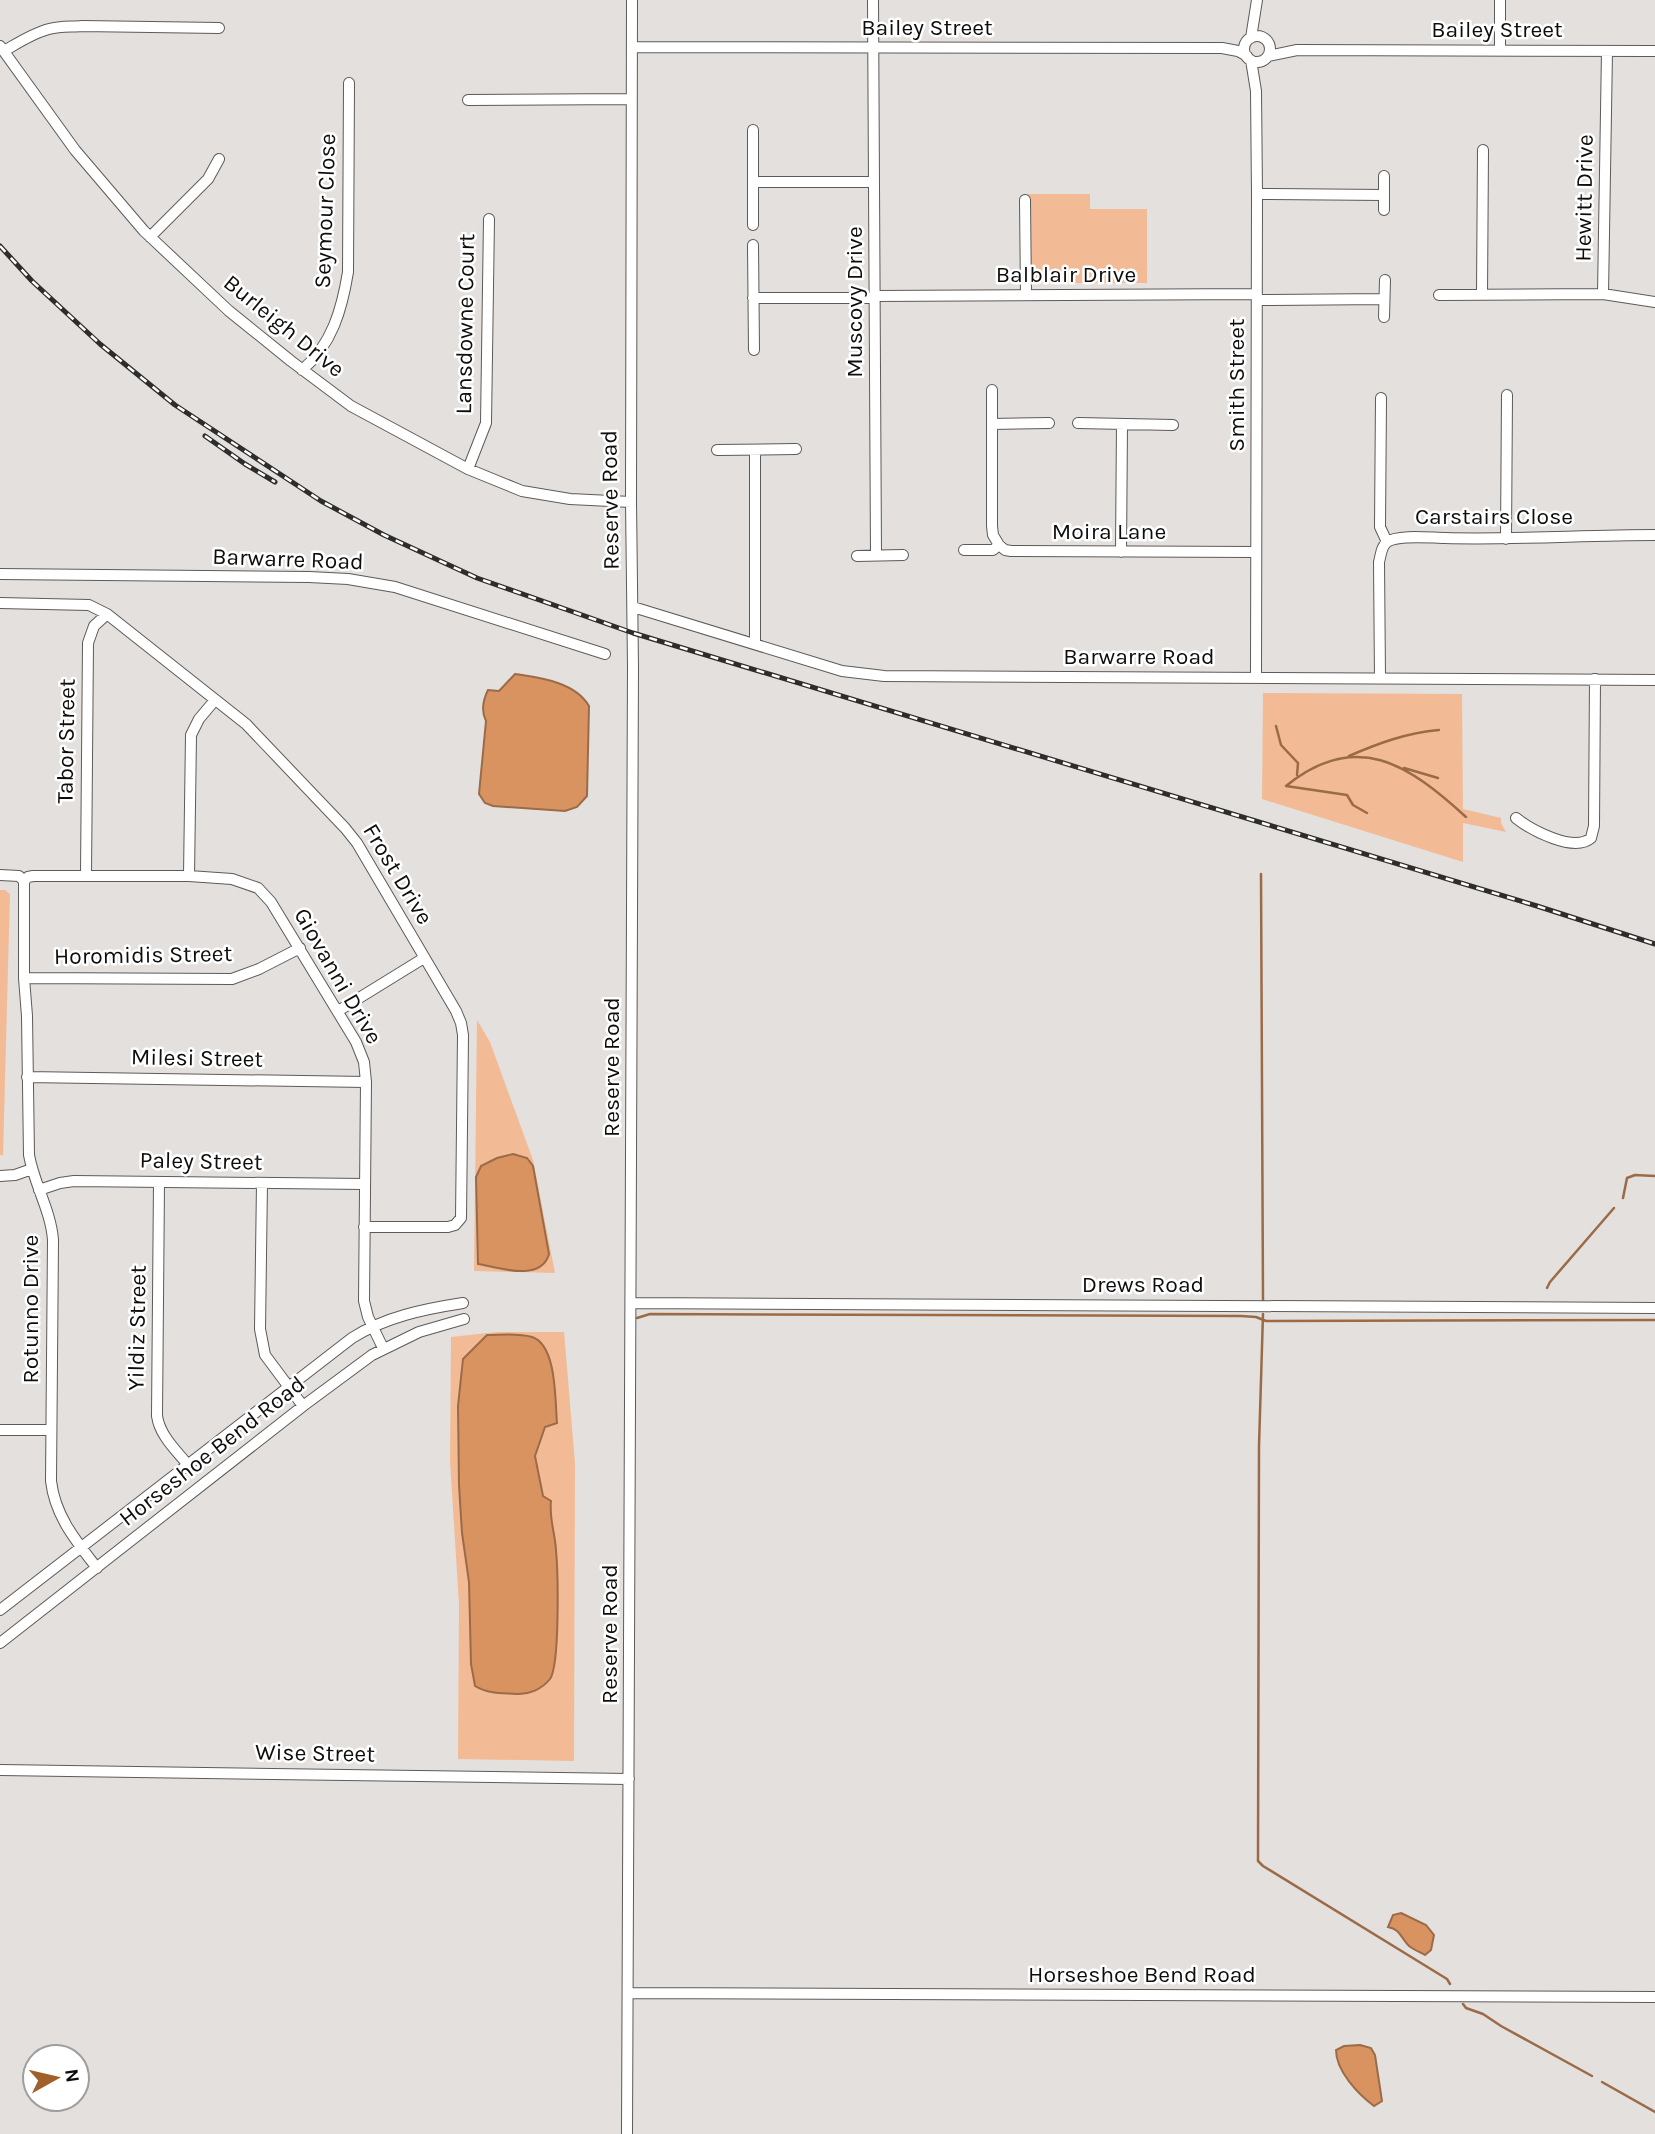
<svg xmlns="http://www.w3.org/2000/svg" width="1655" height="2134" font-family="Karla,sans-serif">
  <style>
    .green { fill: #f2bb95 }
    .water { fill: #d89361; stroke: #9b6b48; stroke-width: 2 }
    .lines { fill: none; stroke-linecap: round; stroke-linejoin: round }
    .stream { stroke: #9b6b48; stroke-width: 2.5 }
    .minor-casing { stroke: #5d5b59; stroke-width: 12 }
    .minor { stroke: #fff; stroke-width: 10 }
    .rail-casing { stroke: #2e2d2c; stroke-width: 5 }
    .rail { stroke: #fff; stroke-width: 2.5; stroke-dasharray: 8; stroke-linecap: butt }
    .labels { text-anchor: middle; dominant-baseline: central; stroke-width: 5; stroke-linejoin: round; paint-order: stroke }
    .street-label { font-size: 23px; fill: #0e0d0c; stroke: #fff }
  </style>
  <rect width="100%" height="100%" fill="#e3e0de"/>
  <path class="green" d="M1025 194H1090V209H1147V283H1026Z
    M1263 693 1462 694 1463 809 1501 818V823L1506 832 1463 823V862L1262 799Z
    M0 890H5L10 894 3 1155H0Z
    M477 1020 490 1042 533 1160 555 1273 474 1271Z
    M497 1332H564L575 1463 574 1761 458 1759 459 1604 450 1461 451 1337Z"/>
  <path class="water" d="M515 674C541 678 575 682 589 706L587 796 577 807 565 811 493 806 485 803 479 794 486 721C481 711 483 700 488 690L499 691Z
    M513 1154 527 1158 533 1166 549 1254C541 1283 497 1267 478 1264L476 1177 481 1166 497 1158Z
    M487 1335C501 1335 518 1333 532 1337 557 1345 555 1401 557 1423L545 1427 535 1456 543 1496 551 1501C549 1518 555 1533 556 1550 558 1572 560 1665 550 1679 542 1689 529 1695 516 1694 501 1693 488 1694 475 1686L471 1664 469 1582 462 1533 459 1485 458 1406 463 1359Z
    M1401 1913 1426 1925 1434 1935 1431 1950 1425 1955C1420 1952 1414 1950 1409 1946 1401 1938 1400 1929 1388 1927L1393 1915Z
    M1360 2045 1371 2048 1375 2055 1382 2101 1374 2106C1358 2094 1336 2071 1336 2050L1344 2046Z"/>
  <g class="lines">
    <path class="stream" d="M1276 726 1281 745 1298 763 1297 775
      M1349 756C1379 743 1406 733 1439 730
      M1404 768 1438 778
      M1286 786C1356 729 1408 764 1466 817
      M1286 786 1347 795 1353 805 1367 813
      M1261 874 1263 1300
      M1623 1198 1627 1178 1635 1175 1655 1176
      M1547 1288 1550 1282 1614 1208
      M1263 1314 1259 1446 1258 1861 1263 1866 1447 1979 1450 1984
      M637 1318 650 1314 1241 1316 1256 1317 1266 1321 1655 1320
      M1463 2004 1466 2008 1483 2014 1501 2026 1592 2076
      M1602 2082 1655 2112"/>
    <g class="minor-casing">
      <path id="minor" d="M873 0 876 555
        M1244 49a13 13 0 1 1 26 0a13 13 0 1 1-26 0Z
        M1251 38 1257 0
        M0 46 75 150 144 231 229 311 291 361 351 406 468 469 522 491 570 499 631 502
        M632 47 1222 48 1238 51 1247 56
        M1500 50V0
        M4 51C18 43 33 33 49 29 60 26 72 27 82 26L219 28
        M1607 51 1603 294 1655 302
        M1268 56 1297 50 1655 51
        M1251 60 1256 91 1257 194 1256 678
        M468 100 631 99
        M753 130V225
        M753 182H874
        M1257 194 1384 195
        M1025 200 1026 295
        M1384 210V176
        M150 237 208 179 219 159
        M753 245 754 350
        M1482 294 1483 150
        M1439 295 1603 294
        M875 296 1257 294
        M753 298H875
        M1257 300 1384 299
        M1384 317 1385 280
        M302 370C332 345 342 309 348 272L349 83
        M992 390V526L993 535 999 545
        M1381 398 1380 527 1387 542
        M1078 423 1173 425
        M992 424 1049 423
        M717 450 796 449
        M468 469 486 423 489 219
        M1506 539 1507 395
        M964 550H993L999 545 1005 550 1011 551 1256 552
        M1121 552 1122 424
        M857 556 903 555
        M0 574 309 577 348 579 395 587 605 654
        M0 603 89 605 107 614 246 724 345 828 357 843 456 1011 461 1023 463 1035 461 1218 455 1225 448 1227H364
        M633 607 842 671 884 676 1655 680
        M755 644V450
        M1380 678 1379 562C1381 555 1381 547 1387 542 1398 534 1432 538 1445 538 1515 540 1585 535 1655 535
        M1516 818C1531 830 1574 853 1591 838L1594 826 1595 679
        M0 875 19 876 24 881
        M86 875 88 643 94 626 107 614
        M189 876 191 735 199 719 215 700
        M24 881 28 877 33 876H189L232 879 258 888 271 902 356 1042 364 1062 366 1082 364 1301 368 1317 383 1348
        M24 881V978L27 1016 29 1155C34 1184 51 1211 53 1240L51 1481C55 1516 76 1541 97 1568
        M24 978 232 979 259 969 300 948
        M338 1011 424 958
        M27 1077 366 1082
        M0 1176 15 1175 32 1169
        M159 1182 157 1416C160 1436 176 1450 188 1465
        M262 1183 260 1329 265 1355 303 1406
        M39 1190 60 1183 74 1181 364 1184
        M631 1303 1655 1308
        M0 1430H51
        M0 1610 352 1338C385 1317 424 1309 463 1303
        M0 1643 303 1406 372 1355 419 1332 464 1319
        M0 1770 629 1779
        M628 1993 1655 1997
        M627 2134 633 667 631 502 632 0"/>
    </g>
    <use href="#minor" class="minor"/>
    <g class="rail-casing">
      <path id="rail" d="M0 246 32 281 100 344 175 405 321 501 384 535 477 578 633 633 1537 906 1655 944
        M205 436 245 464 275 482"/>
    </g>
    <use href="#rail" class="rail"/>
  </g>
  <g class="labels">
    <g class="street-label">
      <text x="927" y="27">Bailey Street</text>
      <text x="1497" y="29">Bailey Street</text>
      <text transform="translate(1584 198) rotate(-89)">Hewitt Drive</text>
      <text transform="translate(325 211) rotate(-88)">Seymour Close</text>
      <text x="1066" y="274">Balblair Drive</text>
      <text transform="translate(854 302) rotate(-90)">Muscovy Drive</text>
      <text transform="translate(465 324) rotate(-89)">Lansdowne Court</text>
      <text transform="translate(284 326) rotate(39)">Burleigh Drive</text>
      <text transform="translate(1236 385) rotate(-90)">Smith Street</text>
      <text transform="translate(610 500) rotate(-91)">Reserve Road</text>
      <text x="1494" y="516">Carstairs Close</text>
      <text x="1109" y="531">Moira Lane</text>
      <text transform="translate(288 559) rotate(2)">Barwarre Road</text>
      <text x="1139" y="656">Barwarre Road</text>
      <text transform="translate(66 741) rotate(-89)">Tabor Street</text>
      <text transform="translate(398 874) rotate(59)">Frost Drive</text>
      <text transform="translate(143 955) rotate(-1)">Horomidis Street</text>
      <text transform="translate(338 976) rotate(60)">Giovanni Drive</text>
      <text transform="translate(197 1058) rotate(1)">Milesi Street</text>
      <text transform="translate(611 1067) rotate(-90)">Reserve Road</text>
      <text transform="translate(201 1161) rotate(1)">Paley Street</text>
      <text x="1143" y="1284">Drews Road</text>
      <text transform="translate(30 1309) rotate(-90)">Rotunno Drive</text>
      <text transform="translate(137 1328) rotate(-89)">Yildiz Street</text>
      <text transform="translate(212 1451) rotate(-38)">Horseshoe Bend Road</text>
      <text transform="translate(609 1634) rotate(-90)">Reserve Road</text>
      <text transform="translate(315 1753) rotate(1)">Wise Street</text>
      <text x="1142" y="1974">Horseshoe Bend Road</text>
    </g>
  </g>
  <g transform="translate(56 2078) rotate(82)"><circle r="33" fill="#ffffff" stroke="#9f9e9e" stroke-width="2"/>
  <path d="M0-5L12 26L0 18L-12 26Z" fill="#a15f2c"/>
  <text y="-10" font-size="19" font-weight="bold" text-anchor="middle" fill="#0e0d0c">N</text>
  </g>
</svg>
